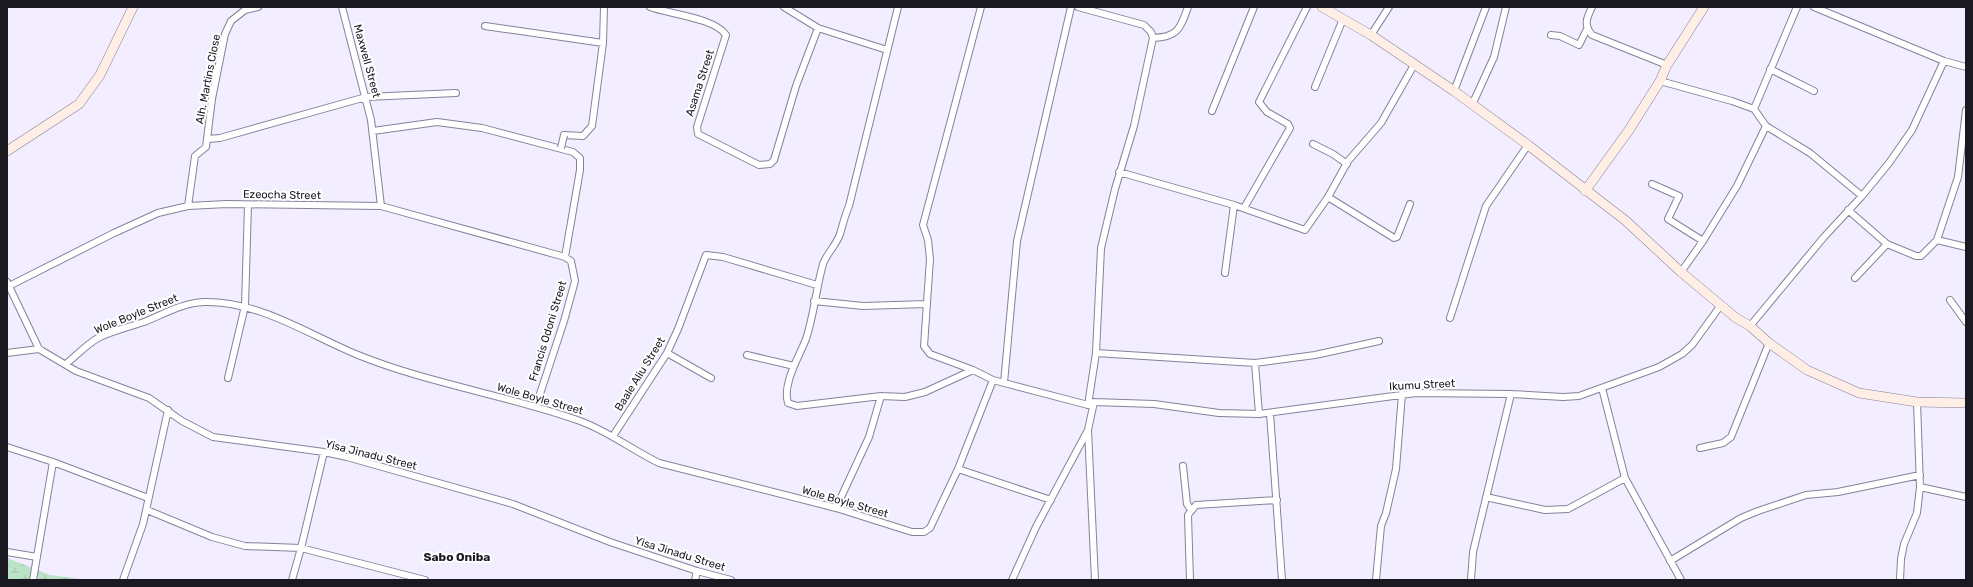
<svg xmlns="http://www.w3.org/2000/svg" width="1973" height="587" font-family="Rubik,sans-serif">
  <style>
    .wetland { fill: url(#wetland-marsh) }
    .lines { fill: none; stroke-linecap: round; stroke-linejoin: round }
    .street-casing { stroke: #87809a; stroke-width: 8 }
    .secondary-casing { stroke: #87809a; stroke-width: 10 }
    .street { stroke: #fff; stroke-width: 6 }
    .secondary { stroke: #feeee6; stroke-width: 9 }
    .street-bridge-casing { stroke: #87809a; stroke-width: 8; stroke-linecap: butt }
    .street-bridge { stroke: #fff; stroke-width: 6 }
    .labels { text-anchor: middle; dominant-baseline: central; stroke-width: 4; stroke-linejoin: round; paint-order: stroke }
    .street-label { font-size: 11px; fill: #1a1821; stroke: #fff }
    .neighbourhood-label { font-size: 12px; font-weight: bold; fill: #1a1821; stroke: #fff }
  </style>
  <defs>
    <pattern id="wetland-marsh" width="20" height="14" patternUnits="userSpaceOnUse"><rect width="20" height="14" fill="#bae3c7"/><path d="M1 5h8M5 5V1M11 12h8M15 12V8" fill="none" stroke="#9fc2ab"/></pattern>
  </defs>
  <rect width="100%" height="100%" fill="#f2eeff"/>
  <path class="wetland" d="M7 558 50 575 88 580H7Z"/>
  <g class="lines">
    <g class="street-casing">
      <path id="street" d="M342 7 371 120 381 206
        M650 7C669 14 715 18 726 35L697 127 698 134 759 165 770 164 774 160 796 86 818 28
        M784 7 818 28 887 50
        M1078 7 1144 25 1151 32 1153 38 1134 126 1115 189 1101 248 1096 353
        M1592 7C1587 18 1583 24 1592 35L1667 65
        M1814 7 1944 61 1966 67
        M485 26 603 43
        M1371 35 1389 7
        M1551 35 1560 36 1579 45 1587 29
        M1153 38C1178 37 1180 29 1188 7
        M1770 69 1814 91
        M1660 81 1732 101 1754 109 1766 126 1810 153 1862 196
        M1315 87 1343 19
        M1454 91 1486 7
        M1472 105 1494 57 1506 7
        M1754 109 1797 7
        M1212 111 1254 7
        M373 131 437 122 482 128 573 152 580 158V170L565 257 571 261 575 281 564 321 536 406
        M564 135 583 136 592 126 603 43 604 7
        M208 139 220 138 366 97 456 93
        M1313 144 1333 154 1347 164
        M1119 172 1234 205 1305 230 1328 197 1348 161 1381 123 1414 65
        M1652 184 1679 196 1668 219 1703 241
        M1328 197 1394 238 1397 237 1410 204
        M188 206 195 156 206 147 212 99 225 34 231 21 245 10 258 7
        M1244 208 1290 128 1288 124 1267 112 1259 102 1307 7
        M1848 210 1887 244 1916 256H1921L1937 240 1958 177 1966 110
        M1937 240 1966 247
        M1681 272 1703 241 1737 186 1766 126
        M1225 273 1234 205
        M1855 278 1887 244
        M7 282 39 349 76 371 149 398 182 421 213 437 324 452 347 457 513 504 610 542 697 571 731 580
        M9 286 114 233 158 213 188 206 227 204 381 206 565 257
        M1950 300 1966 322
        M814 301 863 306 927 304
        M1450 318 1486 206 1528 145
        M1750 326 1824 237 1862 196 1889 163 1912 130 1944 61
        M7 353 39 349
        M667 353 711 378
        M747 355 794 366
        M1255 363 1259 414
        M66 364C76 356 87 344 98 338 112 331 129 327 144 322 164 314 182 303 204 302 260 301 309 335 358 355 430 384 507 395 580 421 608 431 632 450 659 463L836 508 912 532H924L930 528 958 469 993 380
        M973 370 930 354 924 346 930 259 928 240 923 225 981 7
        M228 378 245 306 248 205
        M1004 383 1017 241 1071 7
        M1602 388 1625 478 1681 580
        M881 396 797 406 788 403C782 384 799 357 806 339 814 315 816 289 823 264 827 253 837 244 840 234 843 224 845 215 849 206L898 7
        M1088 405 1096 353 1255 363 1315 355 1379 341
        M1270 413 1282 580
        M1088 430 1095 580
        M613 436 667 353 678 329 706 255 723 257 817 285
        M7 447 53 462 148 498
        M1700 448 1723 443 1731 437 1769 343
        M324 452 301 548 425 580
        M1183 466 1187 504 1191 510
        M958 469 1051 500
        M1920 487 1966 497
        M1486 497 1545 510 1568 509 1625 478
        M836 508 869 437 881 396 905 397 925 392 973 370 993 380 1088 405 1094 402 1154 404 1219 413 1259 414 1416 393 1511 394 1563 397 1579 396 1659 367 1682 354 1692 345 1721 305
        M147 510 212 537 245 546 301 548 292 580
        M7 552 37 557
        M1670 561 1741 518 1758 511 1806 495 1838 492 1920 475
        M33 580 53 462
        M123 580 143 524 168 410
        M695 580 697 571
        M1012 580 1036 527 1088 430 1094 402
        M1190 580 1188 515 1196 505 1277 500
        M1376 580 1381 526 1386 513 1396 469 1402 394
        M1471 580 1473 552 1511 394
        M1900 580 1901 559 1904 544 1917 513 1920 487 1917 402"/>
    </g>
    <g class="secondary-casing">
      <path id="secondary" d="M1322 7 1371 35 1454 91 1528 145 1626 221 1681 272 1736 318 1750 326 1769 343 1807 370 1859 393 1917 402 1966 403
        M7 151 79 104 100 75 133 7
        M1585 191 1629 130 1660 81 1667 65 1704 7"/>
    </g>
    <use href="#street" class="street"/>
    <use href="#secondary" class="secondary"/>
    <g class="street-bridge-casing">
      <path id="street-bridge" d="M561 148 564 135"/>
    </g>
    <use href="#street-bridge" class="street-bridge"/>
  </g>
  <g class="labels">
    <g class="street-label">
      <text transform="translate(367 61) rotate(75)">Maxwell Street</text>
      <text transform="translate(208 79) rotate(-79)">Alh. Martins Close</text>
      <text transform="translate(700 83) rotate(-72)">Asama Street</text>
      <text transform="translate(282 195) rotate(1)">Ezeocha Street</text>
      <text transform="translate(136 314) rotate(-22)">Wole Boyle Street</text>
      <text transform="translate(548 331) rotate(-73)">Francis Odoni Street</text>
      <text transform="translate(640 374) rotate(-58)">Baale Aliu Street</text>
      <text transform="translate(1422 385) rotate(-3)">Ikumu Street</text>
      <text transform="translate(540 399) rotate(16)">Wole Boyle Street</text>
      <text transform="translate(371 455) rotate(14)">Yisa Jinadu Street</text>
      <text transform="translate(845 502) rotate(16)">Wole Boyle Street</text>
      <text transform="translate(680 554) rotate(17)">Yisa Jinadu Street</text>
    </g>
    <g class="neighbourhood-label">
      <text x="457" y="557">Sabo Oniba</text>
    </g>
  </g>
  <rect width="1973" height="587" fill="none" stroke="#1a1821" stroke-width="16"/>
</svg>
